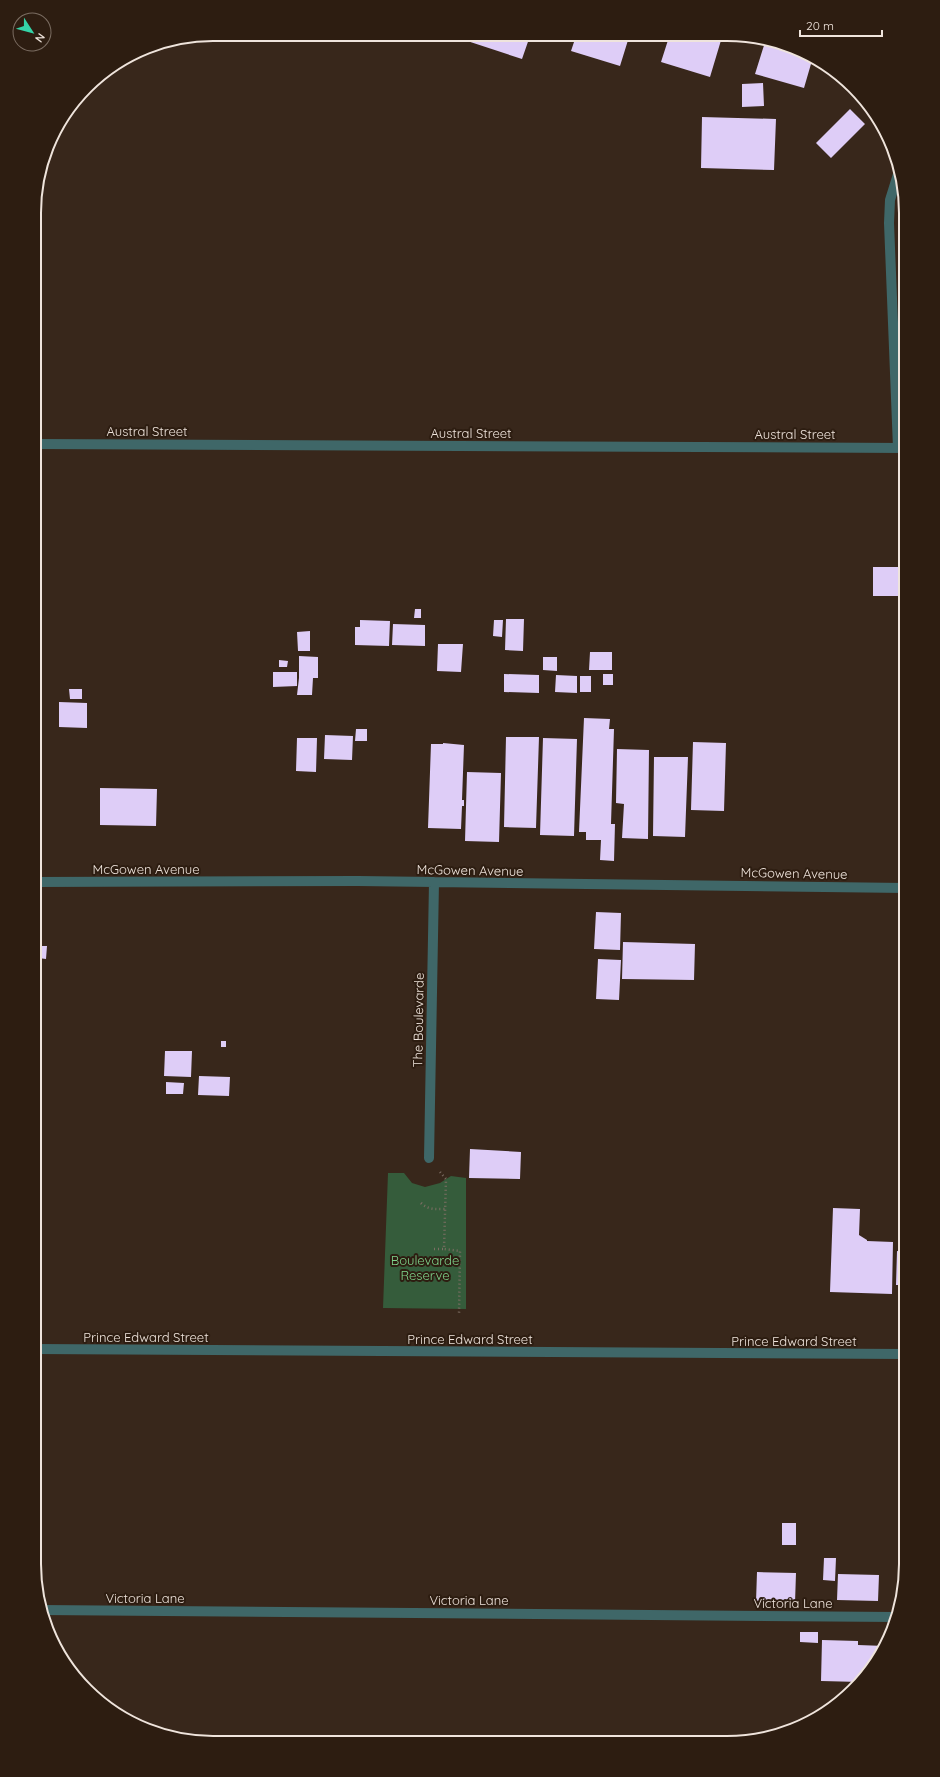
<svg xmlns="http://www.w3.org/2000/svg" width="940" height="1777" font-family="Quicksand,sans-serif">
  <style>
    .green { fill: #355c3b }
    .building { fill: #decdf7 }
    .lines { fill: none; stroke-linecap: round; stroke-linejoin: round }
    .path { stroke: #7d6e64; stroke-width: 2.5; stroke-dasharray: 1 3; stroke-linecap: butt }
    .minor { stroke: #3f6768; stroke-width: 10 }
    .labels { text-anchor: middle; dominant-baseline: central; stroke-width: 4; stroke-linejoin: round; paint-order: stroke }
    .street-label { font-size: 13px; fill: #efe4dc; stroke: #2d1d11 }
    .park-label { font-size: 13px; fill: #7fd58d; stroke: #2d1d11 }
    .rim { fill: none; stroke: #efe4dc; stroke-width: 2 }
  </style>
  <rect width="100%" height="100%" fill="#38271b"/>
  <path class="green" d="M388 1173H404L412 1183 425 1187 440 1183 451 1176 466 1178V1309L383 1308Z"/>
  <path class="building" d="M449 35 504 36H530L522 59Z
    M576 36 629 37 620 66 571 51Z
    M669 37H722L710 77 661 62Z
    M766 39 806 52 813 57 804 88 755 74Z
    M763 83 764 106 742 107V84Z
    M850 109 865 124 831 158 816 143Z
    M702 117 776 119 774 170 701 168Z
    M873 567H906V596H873Z
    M415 609H421V618H414Z
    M506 619H524L523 651 505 650Z
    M360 620 390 621 389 646 355 645V627H360Z
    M494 620H503L502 637 493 636Z
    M393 624 425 625V646L392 645Z
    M310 631V651H298L297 632Z
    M438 644H463L461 672 437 671Z
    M590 652H612V670H589Z
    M299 656 318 657V678H313L312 695H297L299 678Z
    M543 657H557V671L543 670Z
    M279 660 288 661 287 667H279Z
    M273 672H297V686L273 687Z
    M504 674 539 675V693L504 692Z
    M603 674H613V685H603Z
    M556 675 577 676V693L555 692Z
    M580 676H591V692H580Z
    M69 689H82V699H70Z
    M59 702 87 703V728L59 727Z
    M584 718 610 719 609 729H614L611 824H615L614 861 600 860 601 840H586V832H579Z
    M356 729H367V741H355Z
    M325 735 353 736 352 760 324 759Z
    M506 737H539L536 828 504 827Z
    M297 738H317L316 772 296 771Z
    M543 738 577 739 574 836 540 835Z
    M693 742 726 743 724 811 691 810Z
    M443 743 464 745 462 800H464V806H462L461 829 428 828 431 744H443Z
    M617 749 649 750 648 839 622 838 624 804 616 803Z
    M654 757H688L685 837 653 836Z
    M467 772 501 773 499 842 465 841Z
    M100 788 157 789 156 826 100 825Z
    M35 909H38L37 922H35Z
    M596 912 621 913 620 950 594 949Z
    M623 942 695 944 694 980 622 979Z
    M39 946H47L46 959 38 958Z
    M598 959 621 960 619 1000 596 999Z
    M221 1041H226V1047H221Z
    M165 1051H192L191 1077 164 1076Z
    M199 1076 230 1077 229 1096 198 1095Z
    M166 1082 184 1083 183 1094H166Z
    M470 1149 521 1152 520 1179 469 1178Z
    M833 1208 860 1209 859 1235 867 1240V1241L893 1242 892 1294 830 1292Z
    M897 1251 906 1252V1285H896Z
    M782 1523H796V1545H782Z
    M824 1558H836L835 1581 823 1580Z
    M757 1572 796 1573 795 1603 756 1602Z
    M838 1574 879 1575 878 1601 837 1600Z
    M800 1632H818V1643L800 1642Z
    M822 1640 858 1641V1645L885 1646 869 1673 860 1682 821 1681Z"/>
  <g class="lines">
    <path class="path" d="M440 1172 446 1179 444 1249 460 1251 459 1315
      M421 1203C428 1210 436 1209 445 1209
      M434 1249H444"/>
    <path class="minor" d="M35 444 906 448
      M898 448 889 223 890 200 899 171
      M35 882 358 881 906 888
      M429 1158 434 882
      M34 1349 906 1354
      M41 1610 896 1617"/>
  </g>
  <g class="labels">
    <g class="street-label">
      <text x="147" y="431">Austral Street</text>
      <text x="471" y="433">Austral Street</text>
      <text x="795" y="434">Austral Street</text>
      <text x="146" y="869">McGowen Avenue</text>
      <text transform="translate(470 870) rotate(1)">McGowen Avenue</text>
      <text transform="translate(794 873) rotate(1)">McGowen Avenue</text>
      <text transform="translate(418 1020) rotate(-89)">The Boulevarde</text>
      <text x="146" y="1337">Prince Edward Street</text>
      <text x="470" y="1339">Prince Edward Street</text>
      <text x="794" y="1341">Prince Edward Street</text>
      <text x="145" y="1598">Victoria Lane</text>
      <text x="469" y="1600">Victoria Lane</text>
      <text x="793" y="1603">Victoria Lane</text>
    </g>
    <g class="park-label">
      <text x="425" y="1260">Boulevarde<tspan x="425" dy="15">Reserve</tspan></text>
    </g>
  </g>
  <path d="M0 0H940V1777H0ZM213 41H727A172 172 0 0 1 899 213V1564A172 172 0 0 1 727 1736H213A172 172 0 0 1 41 1564V213A172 172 0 0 1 213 41Z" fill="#2d1d11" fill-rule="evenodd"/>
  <path class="rim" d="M213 41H727A172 172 0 0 1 899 213V1564A172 172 0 0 1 727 1736H213A172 172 0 0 1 41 1564V213A172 172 0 0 1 213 41Z"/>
  <g transform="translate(32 32) rotate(126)"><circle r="19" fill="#2d1d11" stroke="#7b6d62"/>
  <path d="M0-3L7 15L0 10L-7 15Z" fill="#34d4a8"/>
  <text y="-6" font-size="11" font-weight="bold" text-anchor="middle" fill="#efe4dc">N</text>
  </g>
  <path d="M800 30v6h82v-6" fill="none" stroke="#efe4dc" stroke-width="2"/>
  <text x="806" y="30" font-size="12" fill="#efe4dc" stroke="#2d1d11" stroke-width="3" paint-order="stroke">20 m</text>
</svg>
